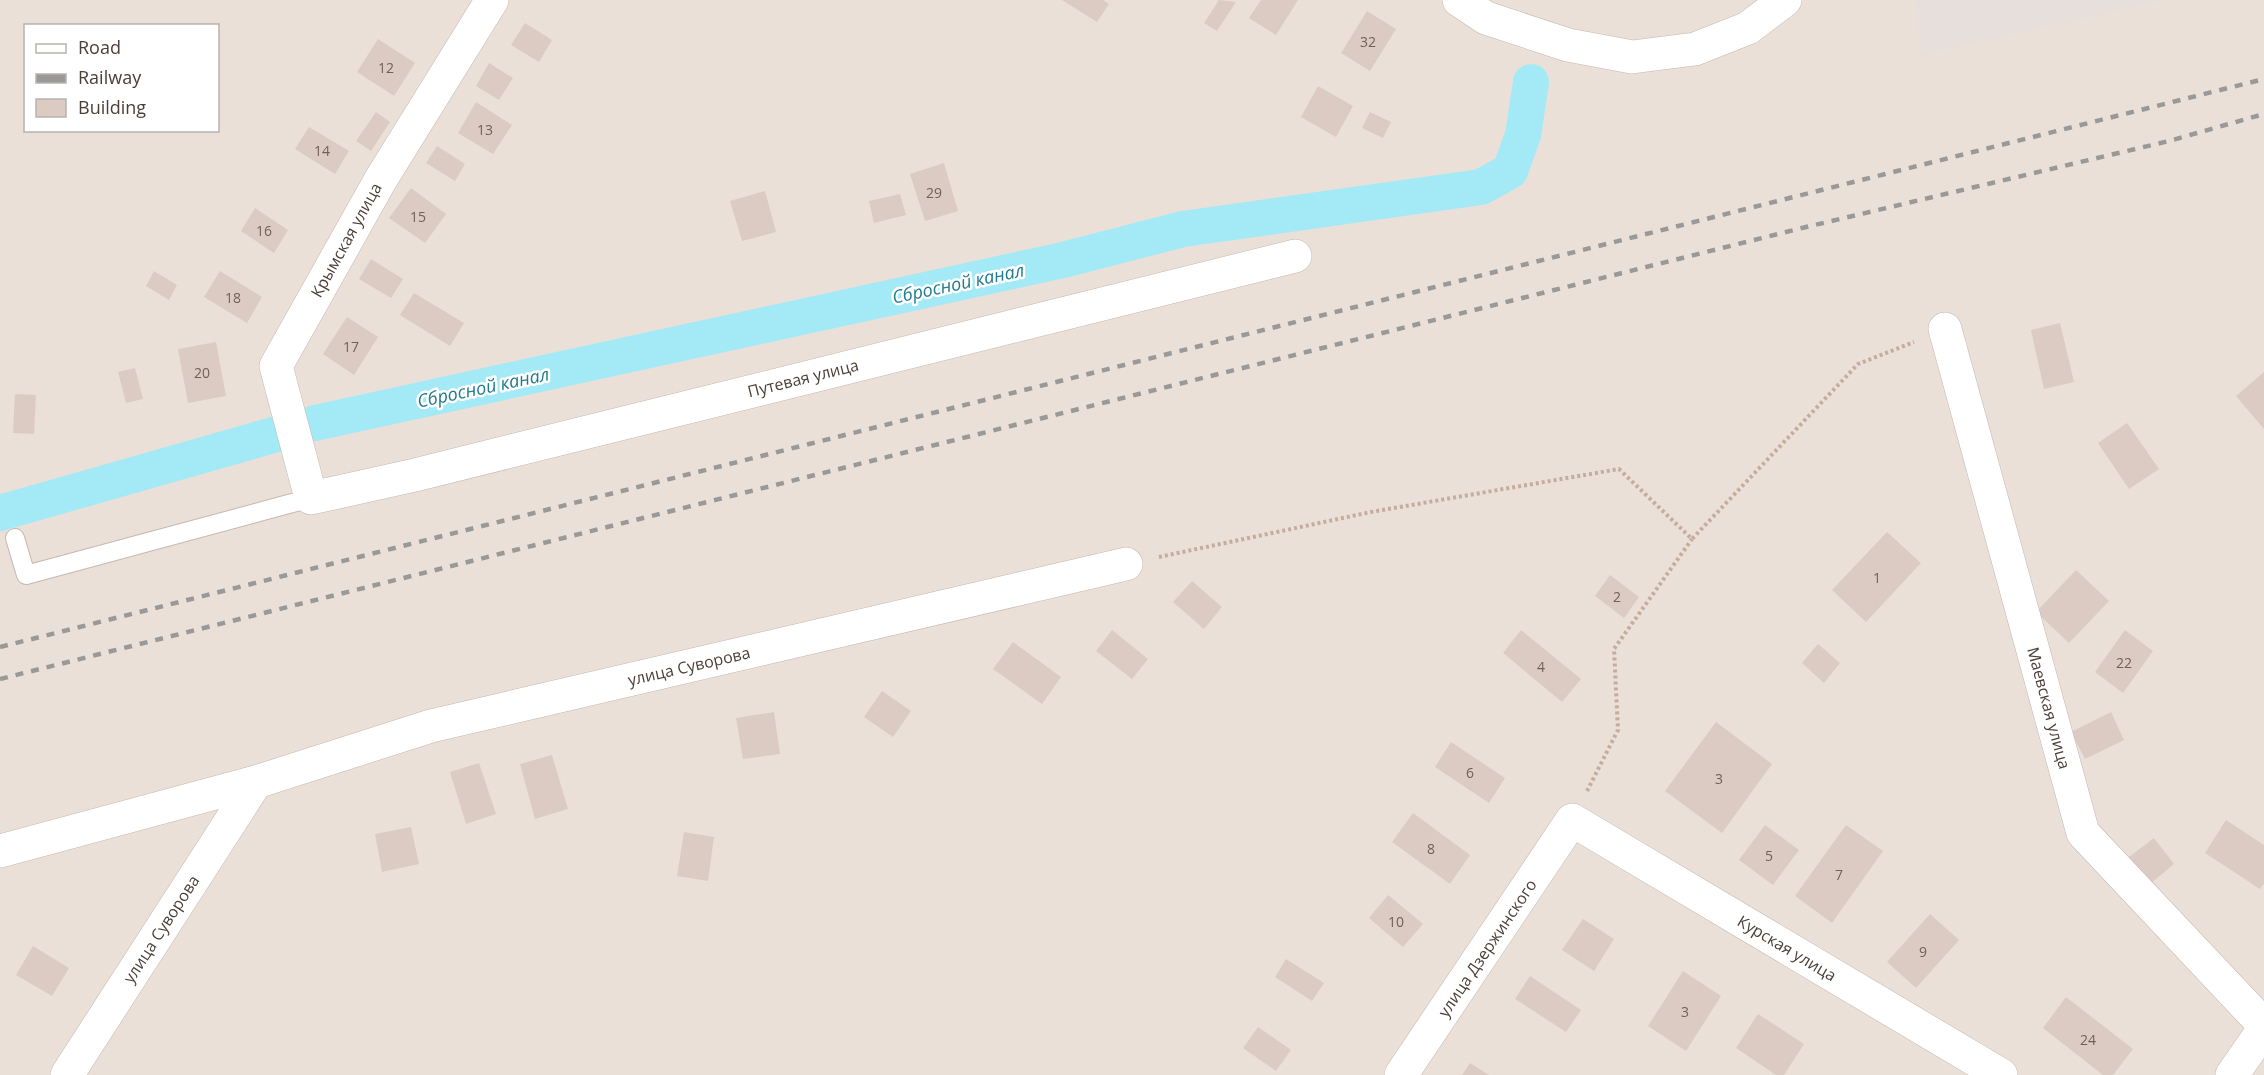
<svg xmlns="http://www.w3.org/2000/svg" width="2264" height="1075" font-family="'Open Sans',sans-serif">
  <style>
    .residential { fill: #eae0d8; fill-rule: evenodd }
    .industrial { fill: #e6dfdc }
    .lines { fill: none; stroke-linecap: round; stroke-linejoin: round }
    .canal { stroke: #a3eaf6; stroke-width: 36 }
    .building { fill: #dccbc2 }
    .service-casing { stroke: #c6b7af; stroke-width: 20 }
    .minor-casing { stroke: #c6b7af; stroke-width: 34 }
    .tertiary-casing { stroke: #c6b7af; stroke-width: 34 }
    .path { stroke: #c6ac9c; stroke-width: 4; stroke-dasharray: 3 3; stroke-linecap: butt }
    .service { stroke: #fff; stroke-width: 18 }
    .minor { stroke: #fff; stroke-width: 33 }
    .tertiary { stroke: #fff; stroke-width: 33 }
    .rail { stroke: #999; stroke-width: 4.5; stroke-dasharray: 8 8; stroke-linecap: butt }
    .labels { text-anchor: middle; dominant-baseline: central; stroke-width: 5; stroke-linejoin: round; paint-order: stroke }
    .number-label { font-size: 14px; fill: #6f615a }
    .street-label { font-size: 16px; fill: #4b3e37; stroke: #fff }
    .water-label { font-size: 18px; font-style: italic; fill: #207b8c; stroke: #fff }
  </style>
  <rect width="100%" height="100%" fill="#f6efea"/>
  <path class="residential" d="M0 0H2264V1075H0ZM26 26H218V130H26Z"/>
  <path class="industrial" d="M1915 0H2166L1921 55Z"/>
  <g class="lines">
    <path class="canal" d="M315 423 1063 260 1183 229 1481 187 1510 171 1523 135 1531 82
      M0 513 277 434"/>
  </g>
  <path class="building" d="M1062 0H1103L1109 4 1097 22Z
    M1219 0 1236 2 1217 31 1204 23Z
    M1261 0H1298L1276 35 1249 18Z
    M1367 11 1396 29 1370 71 1341 53Z
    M525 23 552 40 539 62 511 45Z
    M378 39 415 63 394 96 357 72Z
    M489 63 513 78 499 100 476 86Z
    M1318 86 1353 106 1336 137 1301 117Z
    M476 102 512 125 493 154 458 133Z
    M376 112 390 122 371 151 356 141Z
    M1370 112 1391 122 1383 138 1362 128Z
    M309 127 349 151 335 174 295 149Z
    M437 146 465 164 455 181 426 163Z
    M944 163 958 211 925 221 910 174Z
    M411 188 446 214 425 243 389 218Z
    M765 191 776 232 742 241 730 201Z
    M900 194 906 215 874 223 869 201Z
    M255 208 288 230 274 253 241 231Z
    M371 259 403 279 391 298 359 279Z
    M154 271 177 285 169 300 146 286Z
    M220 271 262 297 247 323 204 297Z
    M414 293 464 323 450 346 400 315Z
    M347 317 378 337 354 375 323 354Z
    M2060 323 2074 382 2044 389 2031 330Z
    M216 342 226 396 188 403 178 349Z
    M135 368 143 399 126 403 118 372Z
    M2264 372V429L2236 396Z
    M15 394 36 395 34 434 13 433Z
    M2127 423 2159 469 2129 489 2098 443Z
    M1887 532 1921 563 1866 622 1832 590Z
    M2076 570 2109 601 2069 643 2036 612Z
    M1610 575 1639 597 1624 618 1595 596Z
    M1192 581 1222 607 1204 629 1173 602Z
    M1112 630 1148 659 1132 679 1096 651Z
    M1521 630 1581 679 1562 702 1503 653Z
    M2125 630 2153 651 2123 693 2095 672Z
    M1013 642 1061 677 1042 704 993 669Z
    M1818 644 1840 663 1824 683 1802 663Z
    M882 691 911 711 893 737 864 717Z
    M774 712 780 754 743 759 736 718Z
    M2111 712 2124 740 2085 759 2071 732Z
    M1716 722 1772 764 1722 833 1665 791Z
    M1451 742 1505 778 1489 803 1435 767Z
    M552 755 568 809 535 819 520 764Z
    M479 763 496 814 466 824 450 772Z
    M1413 813 1470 855 1450 884 1392 842Z
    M2226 820 2264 845V884L2260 889 2205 853Z
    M1765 825 1799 850 1773 885 1739 860Z
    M1846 825 1883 851 1832 923 1795 896Z
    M411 827 419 864 382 872 375 834Z
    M684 832 714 837 708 881 677 876Z
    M2154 838 2174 864 2150 884 2129 857Z
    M1388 895 1423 924 1403 947 1369 918Z
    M1930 914 1959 940 1916 988 1887 962Z
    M1583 919 1614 939 1594 971 1562 950Z
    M33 946 69 968 52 996 16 975Z
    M1286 959 1324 983 1312 1001 1275 977Z
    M1683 971 1721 996 1686 1051 1648 1026Z
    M1530 976 1581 1010 1566 1032 1515 999Z
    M2066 997 2133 1049 2113 1075H2103L2043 1028Z
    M1758 1014 1804 1044 1784 1075H1776L1736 1048Z
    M1258 1027 1291 1050 1276 1071 1243 1048Z
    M1470 1063 1489 1075H1462Z"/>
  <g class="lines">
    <g class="service-casing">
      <path id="service" d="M15 538 26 575 311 498"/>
    </g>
    <g class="minor-casing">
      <path id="minor" d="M492 0 381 179 276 366 311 498 415 475 1295 256
        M1945 329 2083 833 2264 1025
        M0 851 256 782 431 726 1126 564
        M67 1075 256 782
        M1401 1075 1572 820 2001 1075
        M2232 1075 2264 1029"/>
    </g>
    <g class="tertiary-casing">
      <path id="tertiary" d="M1459 0 1486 18 1568 45 1632 57 1695 49 1748 28 1785 0"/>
    </g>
    <path class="path" d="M1159 557 1371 512 1619 469 1692 539 1858 364 1914 342
      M1587 791 1618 730 1614 649 1692 539"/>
    <use href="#service" class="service"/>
    <use href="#minor" class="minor"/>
    <use href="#tertiary" class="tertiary"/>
    <path class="rail" d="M0 647 2264 79
      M0 679 1802 228 2169 141 2264 114"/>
  </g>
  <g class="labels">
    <g class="number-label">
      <text x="1368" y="41">32</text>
      <text x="386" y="67">12</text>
      <text x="485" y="129">13</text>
      <text x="322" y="150">14</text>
      <text x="934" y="192">29</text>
      <text x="418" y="216">15</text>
      <text x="264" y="230">16</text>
      <text x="233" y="297">18</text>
      <text x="351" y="346">17</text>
      <text x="202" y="372">20</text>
      <text x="1877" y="577">1</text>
      <text x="1617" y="596">2</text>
      <text x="2124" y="662">22</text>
      <text x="1541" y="666">4</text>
      <text x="1470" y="772">6</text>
      <text x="1719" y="778">3</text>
      <text x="1431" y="848">8</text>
      <text x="1769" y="855">5</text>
      <text x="1839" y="874">7</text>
      <text x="1396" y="921">10</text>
      <text x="1923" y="951">9</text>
      <text x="1685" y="1011">3</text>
      <text x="2088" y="1039">24</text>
    </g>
    <g class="street-label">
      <text transform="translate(346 240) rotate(-61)">Крымская улица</text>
      <text transform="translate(803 378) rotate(-14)">Путевая улица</text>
      <text transform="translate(689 666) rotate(-13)">улица Суворова</text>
      <text transform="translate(2049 708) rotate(75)">Маевская улица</text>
      <text transform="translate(161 929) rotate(-57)">улица Суворова</text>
      <text transform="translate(1487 948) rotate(-56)">улица Дзержинского</text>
      <text transform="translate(1787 948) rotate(31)">Курская улица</text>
    </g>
    <g class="water-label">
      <text transform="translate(958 283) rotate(-12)">Сбросной канал</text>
      <text transform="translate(483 387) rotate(-12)">Сбросной канал</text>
    </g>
  </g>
  <rect x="24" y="24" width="195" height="108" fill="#ffffff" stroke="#b7b2af" stroke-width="1.5"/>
  <rect x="36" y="44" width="30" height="9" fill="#ffffff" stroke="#b7b2af" stroke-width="1.5"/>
  <text x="78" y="54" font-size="18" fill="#4b3e37">Road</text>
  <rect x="36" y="74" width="30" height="9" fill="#999999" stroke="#b7b2af" stroke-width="1.5"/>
  <text x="78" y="84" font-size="18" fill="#4b3e37">Railway</text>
  <rect x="36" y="99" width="30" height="18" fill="#dccbc2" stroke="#b7b2af" stroke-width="1.5"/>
  <text x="78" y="114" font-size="18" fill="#4b3e37">Building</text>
</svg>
